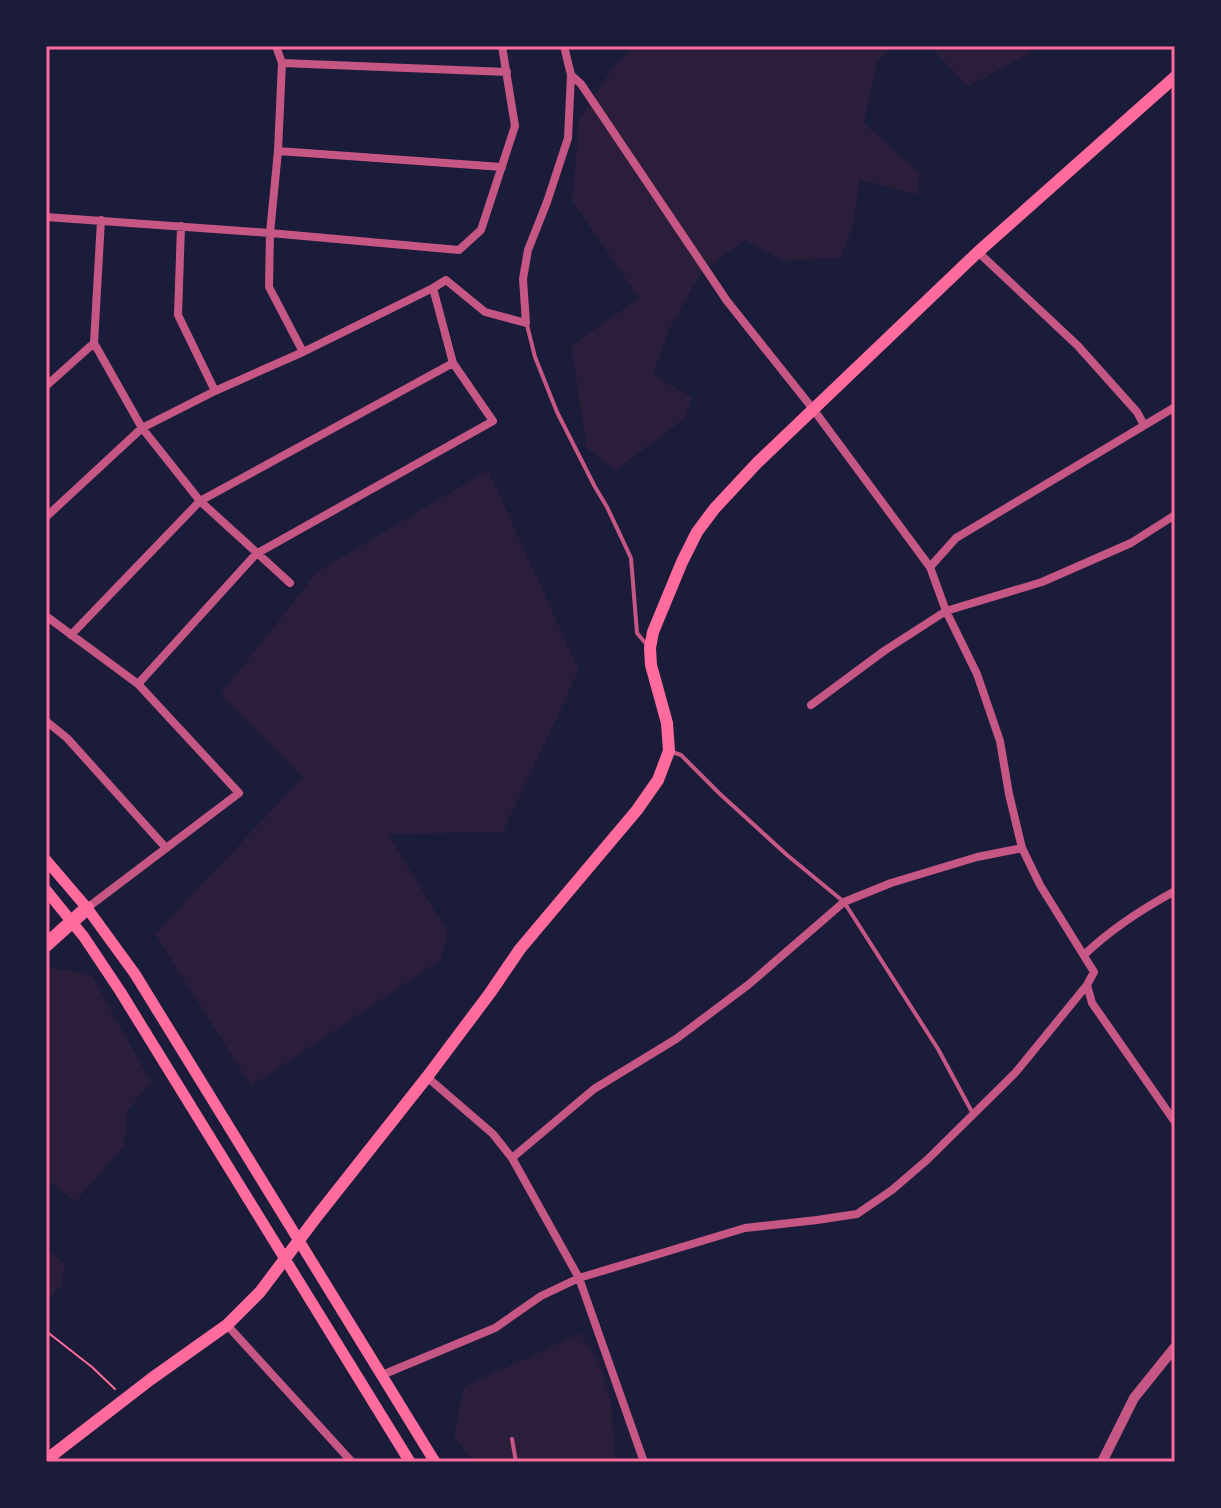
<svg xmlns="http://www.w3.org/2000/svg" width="1221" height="1508" font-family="'Public Sans',sans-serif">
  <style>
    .green { fill: #2a1e3b }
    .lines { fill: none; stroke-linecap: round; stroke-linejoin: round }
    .path { stroke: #ff6b9d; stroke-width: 2 }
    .service { stroke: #c65784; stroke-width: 4 }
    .minor { stroke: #c65784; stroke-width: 8 }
    .tertiary { stroke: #c65784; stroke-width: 10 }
    .secondary { stroke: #ff6b9d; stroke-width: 11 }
    .primary { stroke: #ff6b9d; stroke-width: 12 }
    .motorway { stroke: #ff6b9d; stroke-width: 14 }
    .neatline { fill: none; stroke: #ff6b9d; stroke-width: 3 }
  </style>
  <rect width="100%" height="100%" fill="#1b1b3a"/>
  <path class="green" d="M635 46H894L877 62 864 123 920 174 917 195 859 179 854 224 840 258 784 261 745 240 702 271 668 332 653 375 692 397 685 418 616 470 587 448 571 346 639 298 572 201 579 120 613 67Z
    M930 46H1033L1029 53 968 87Z
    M488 470 579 670 503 832 388 834 448 932 440 960 251 1086 155 934 303 777 221 694 317 572Z
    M46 967 91 974 151 1082 128 1110 124 1146 75 1202 46 1178Z
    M46 1249 65 1263 62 1285 46 1302Z
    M580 1333 599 1363 611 1399 615 1462H473L454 1436 464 1387Z"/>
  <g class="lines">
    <path class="path" d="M46 1331 92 1367 115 1389"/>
    <path class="service" d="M527 325 535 357 557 412 595 487 607 507 631 558 637 633 647 645
      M672 752 681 755 720 794 787 855 844 902 938 1049 972 1112
      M512 1439 516 1462"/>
    <path class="minor" d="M282 63 507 72
      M571 75 581 84 727 301 813 409 930 567 946 611 977 674 1000 741 1009 794 1022 848 1040 885 1094 972 1087 985 1092 1003 1175 1122
      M278 151 502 167
      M46 217 270 233 459 250 481 230 515 126 502 46
      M978 252 1078 346 1137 412 1144 425
      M433 288 446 280 485 312 526 323 523 279 528 250 547 202 568 138 571 75 564 46
      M94 343 142 428 215 391 178 315 181 226
      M46 386 94 343 101 220
      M215 391 303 352 269 287 270 233 278 151 282 63 276 46
      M46 517 142 428 200 501 290 583
      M930 567 956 538 1175 407
      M46 616 138 684 239 793 87 908
      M71 635 200 501 453 363 433 288 303 352
      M138 684 256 554 493 421 453 363
      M811 705 884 651 946 611 1042 582 1131 543 1175 515
      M46 721 67 738 166 848
      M1084 955C1111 929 1142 909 1175 891
      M427 1077 493 1134 512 1158 579 1278 644 1462
      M512 1158 594 1089 676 1039 748 985 844 902 891 883 977 857 1022 848
      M227 1325 352 1462
      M382 1375 495 1328 541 1296 579 1278 745 1228 817 1220 857 1214 892 1190 927 1160 1016 1072 1087 985"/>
    <path class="tertiary" d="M1102 1462 1134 1398 1175 1347"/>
    <path class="secondary" d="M46 860 87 908 135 974 435 1462
      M46 890 84 937 120 991 410 1462"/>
    <path class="primary" d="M46 1460 151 1379 227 1325 260 1292 318 1215 427 1077 490 993 520 949 637 810 658 780 669 751 667 723 651 665 650 648 653 632 682 562 697 532 715 508 757 463 978 252 1175 77"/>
    <path class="motorway" d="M46 945 87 908"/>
  </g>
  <rect width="1221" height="1508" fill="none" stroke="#1b1b3a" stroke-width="96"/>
  <rect x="48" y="48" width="1125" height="1412" class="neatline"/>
</svg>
